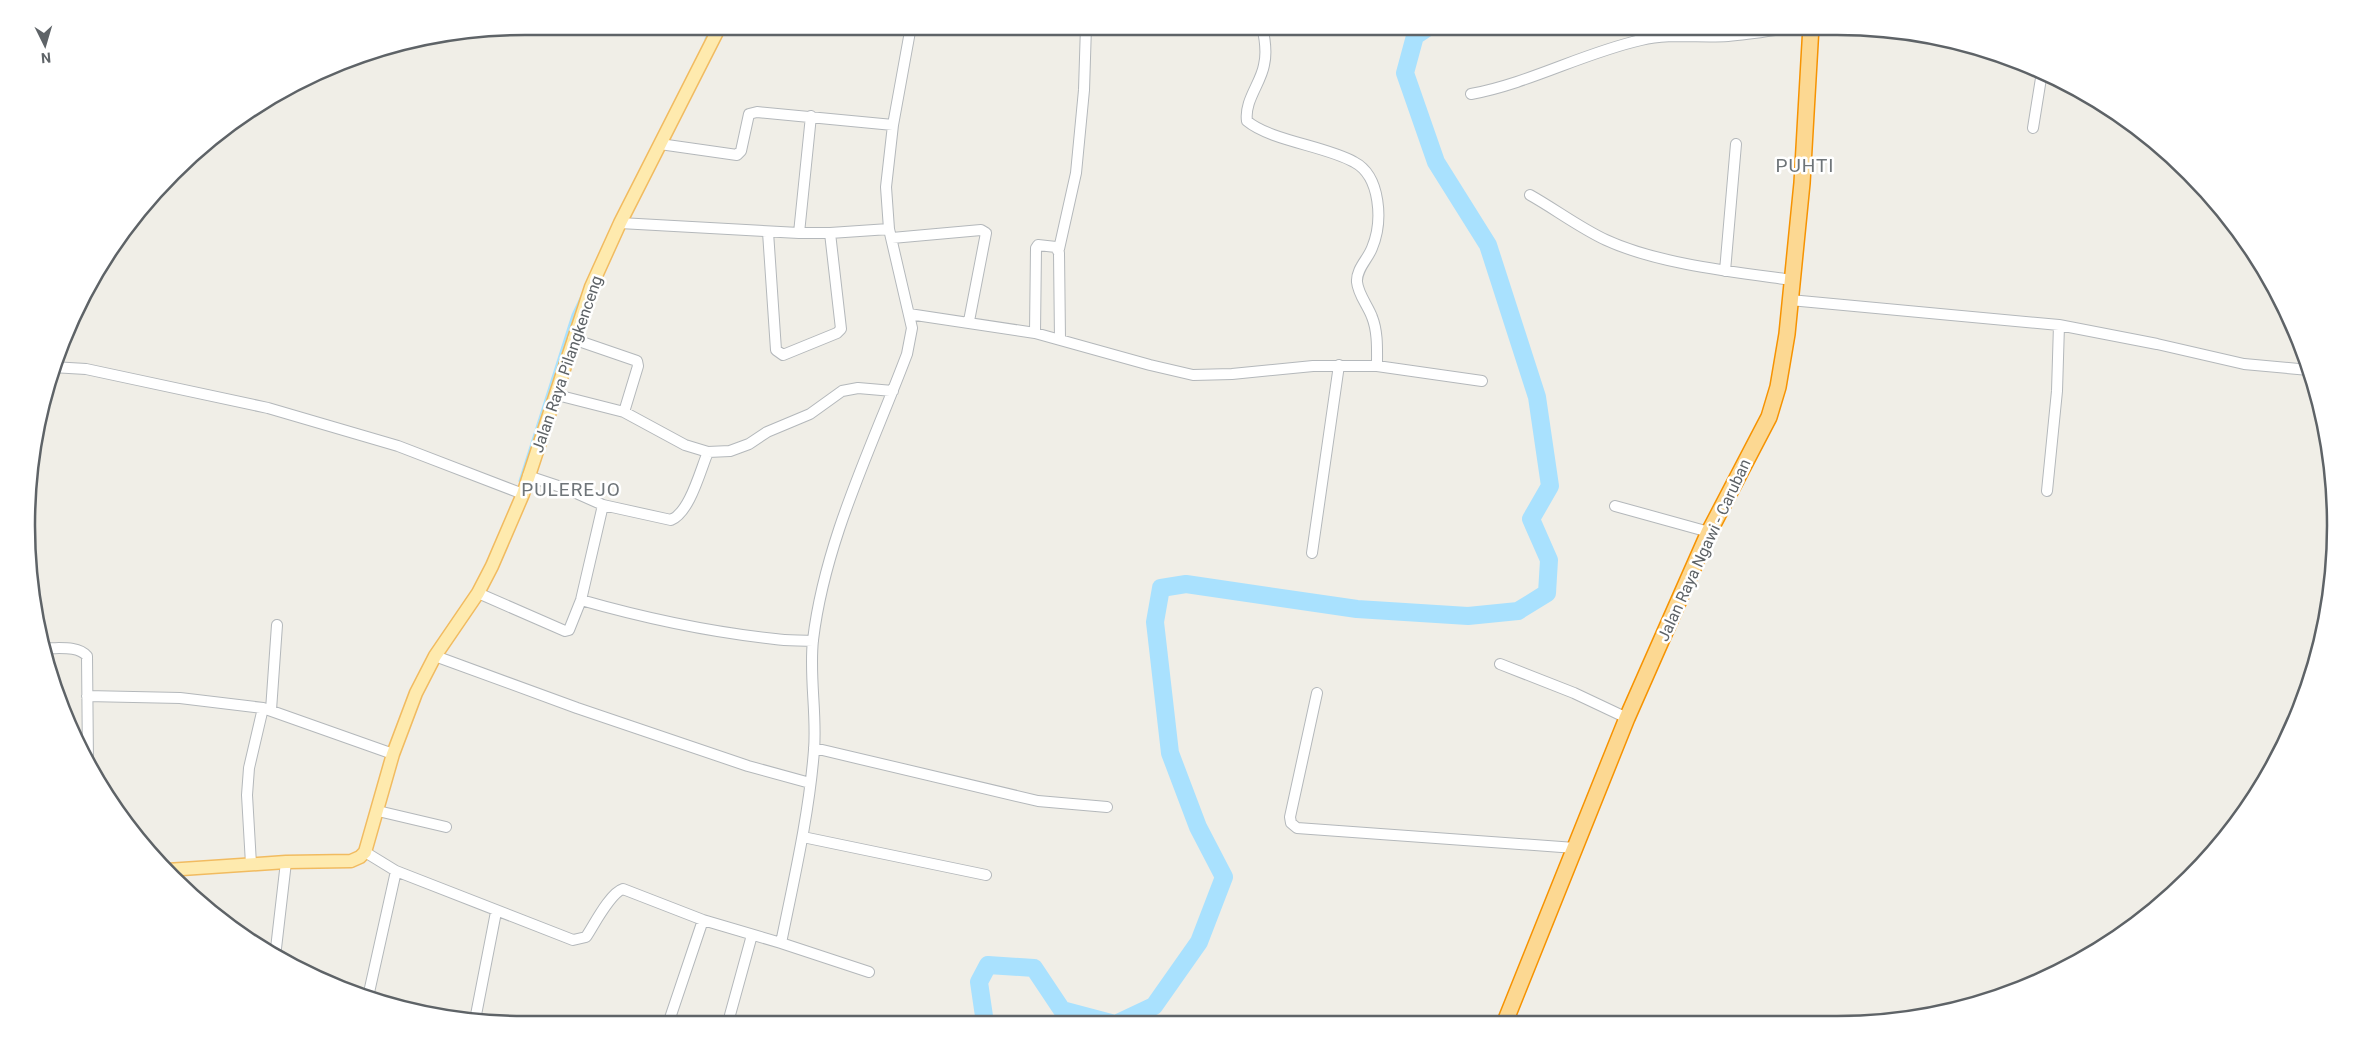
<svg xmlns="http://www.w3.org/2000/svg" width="2362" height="1051" font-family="Roboto,sans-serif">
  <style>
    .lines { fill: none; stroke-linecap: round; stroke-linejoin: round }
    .stream { stroke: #a9e1fe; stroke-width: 3 }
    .river { stroke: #a9e1fe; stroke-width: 18 }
    .minor-casing { stroke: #b4b8bb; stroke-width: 12 }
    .major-casing { stroke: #f1bb60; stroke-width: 15 }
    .highway-casing { stroke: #f69302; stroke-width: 18 }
    .minor { stroke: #fff; stroke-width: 10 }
    .major { stroke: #feeaae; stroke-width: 12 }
    .highway { stroke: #fcd892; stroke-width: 15 }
    .labels { text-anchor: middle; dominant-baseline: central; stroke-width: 5; stroke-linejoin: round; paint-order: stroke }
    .street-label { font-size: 16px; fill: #5e6367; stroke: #fff }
    .quarter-label { font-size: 19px; letter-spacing: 1px; fill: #6f7579; stroke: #fff }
    .rim { fill: none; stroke: #5e6367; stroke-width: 2.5 }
  </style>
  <rect width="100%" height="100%" fill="#f0eee7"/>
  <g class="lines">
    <path class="stream" d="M706 39 713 26
      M520 481 573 315 583 294"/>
    <path class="river" d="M985 1023 979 982 988 965 1034 968 1062 1010 1111 1023
      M1118 1023 1154 1006 1199 942 1224 877 1198 827 1170 753 1155 622 1161 588 1186 584 1357 609 1468 616 1518 611 1547 593 1549 560 1531 519 1550 486 1537 397 1488 245 1436 162 1405 73 1415 36 1430 26"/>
    <g class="minor-casing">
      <path id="minor" d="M1262 26C1265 39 1267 53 1264 65 1261 83 1244 101 1247 121 1271 141 1326 146 1354 162 1381 176 1383 222 1372 248 1368 259 1356 269 1357 282 1358 294 1368 306 1372 317 1378 332 1377 350 1377 366
        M1471 94C1530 83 1583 53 1641 40 1670 33 1699 38 1728 36 1754 34 1779 29 1804 26
        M2033 128 2042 72
        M660 144 737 155 741 151 749 114 757 112 893 125
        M1530 195C1555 209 1580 228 1606 240 1658 264 1734 272 1792 280
        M620 223 799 233H830L889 229
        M768 232 776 350 783 355 837 333 841 329 830 233
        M799 233 811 116
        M892 238 981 230 986 233 969 321
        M1059 249 1076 173 1084 90 1086 26
        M1725 271 1736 144
        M1790 300 2059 325 2157 344 2244 364 2309 370
        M909 314 1035 333 1150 365 1193 375 1232 374 1313 366H1377L1482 381
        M1035 333 1036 248 1038 245 1056 247 1059 253 1060 339
        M573 339 637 361 638 366 624 412
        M52 367 86 369 268 408 398 446 523 494
        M557 395 624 412 685 445 708 452 730 451 749 444 767 432 810 414 842 391 858 388 893 391
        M528 476 567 489 603 505 671 520C690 512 700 471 708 452
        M2047 491 2057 391 2059 325
        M1615 506 1709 532
        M1312 553 1339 365
        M478 593 565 631 569 630 581 600 603 505
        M581 600C644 618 710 632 775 639 787 641 800 640 813 641
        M44 648C58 649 77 645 87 656L88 763
        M435 656 577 708 748 766 810 783
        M1500 664 1574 693 1627 718
        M1317 693 1290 817 1291 823 1297 828 1575 848
        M87 696 180 698 263 708 393 754
        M271 710 277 625
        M814 748 1038 801 1107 807
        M378 811 446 827
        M803 837 986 875
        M365 852 396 871 573 940 586 937C594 925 610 893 623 889L703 920 781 943C794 879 809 815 814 750 817 714 809 676 813 640 825 540 872 447 907 354L912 328 889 229 886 187 893 125 911 26
        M251 864 247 795 249 768 263 708
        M781 943 869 972
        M275 957 286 862
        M368 997 396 871
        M730 1015 752 935
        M475 1020 496 912
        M668 1024 703 920"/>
    </g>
    <g class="major-casing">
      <path id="major" d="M167 870 286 862 351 861 360 857 365 852 393 754 416 693 435 656 478 593 492 566 523 494 591 287 620 223 720 26"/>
    </g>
    <g class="highway-casing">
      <path id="highway" d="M1505 1022 1627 718 1709 532 1769 417 1778 387 1787 334 1802 183 1811 26"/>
    </g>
    <use href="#minor" class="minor"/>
    <use href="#major" class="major"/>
    <use href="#highway" class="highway"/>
  </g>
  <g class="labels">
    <g class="street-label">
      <text transform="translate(567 364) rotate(-71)">Jalan Raya Pilangkenceng</text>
      <text transform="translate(1704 550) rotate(-65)">Jalan Raya Ngawi - Caruban</text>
    </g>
    <g class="quarter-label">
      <text x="1805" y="165">PUHTI</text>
      <text x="571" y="489">PULEREJO</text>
    </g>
  </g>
  <path d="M0 0H2362V1051H0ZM525 35H1837A490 490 0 0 1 2327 525V526A490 490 0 0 1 1837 1016H525A490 490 0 0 1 35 526V525A490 490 0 0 1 525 35Z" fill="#fff" fill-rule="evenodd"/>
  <path class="rim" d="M525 35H1837A490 490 0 0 1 2327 525V526A490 490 0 0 1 1837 1016H525A490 490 0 0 1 35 526V525A490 490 0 0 1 525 35Z"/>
  <g transform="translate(45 45) rotate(175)" stroke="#ffffff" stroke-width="4" paint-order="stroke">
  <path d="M0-4L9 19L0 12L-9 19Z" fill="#5e6367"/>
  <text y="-8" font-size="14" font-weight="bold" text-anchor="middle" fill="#5e6367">N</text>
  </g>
</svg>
